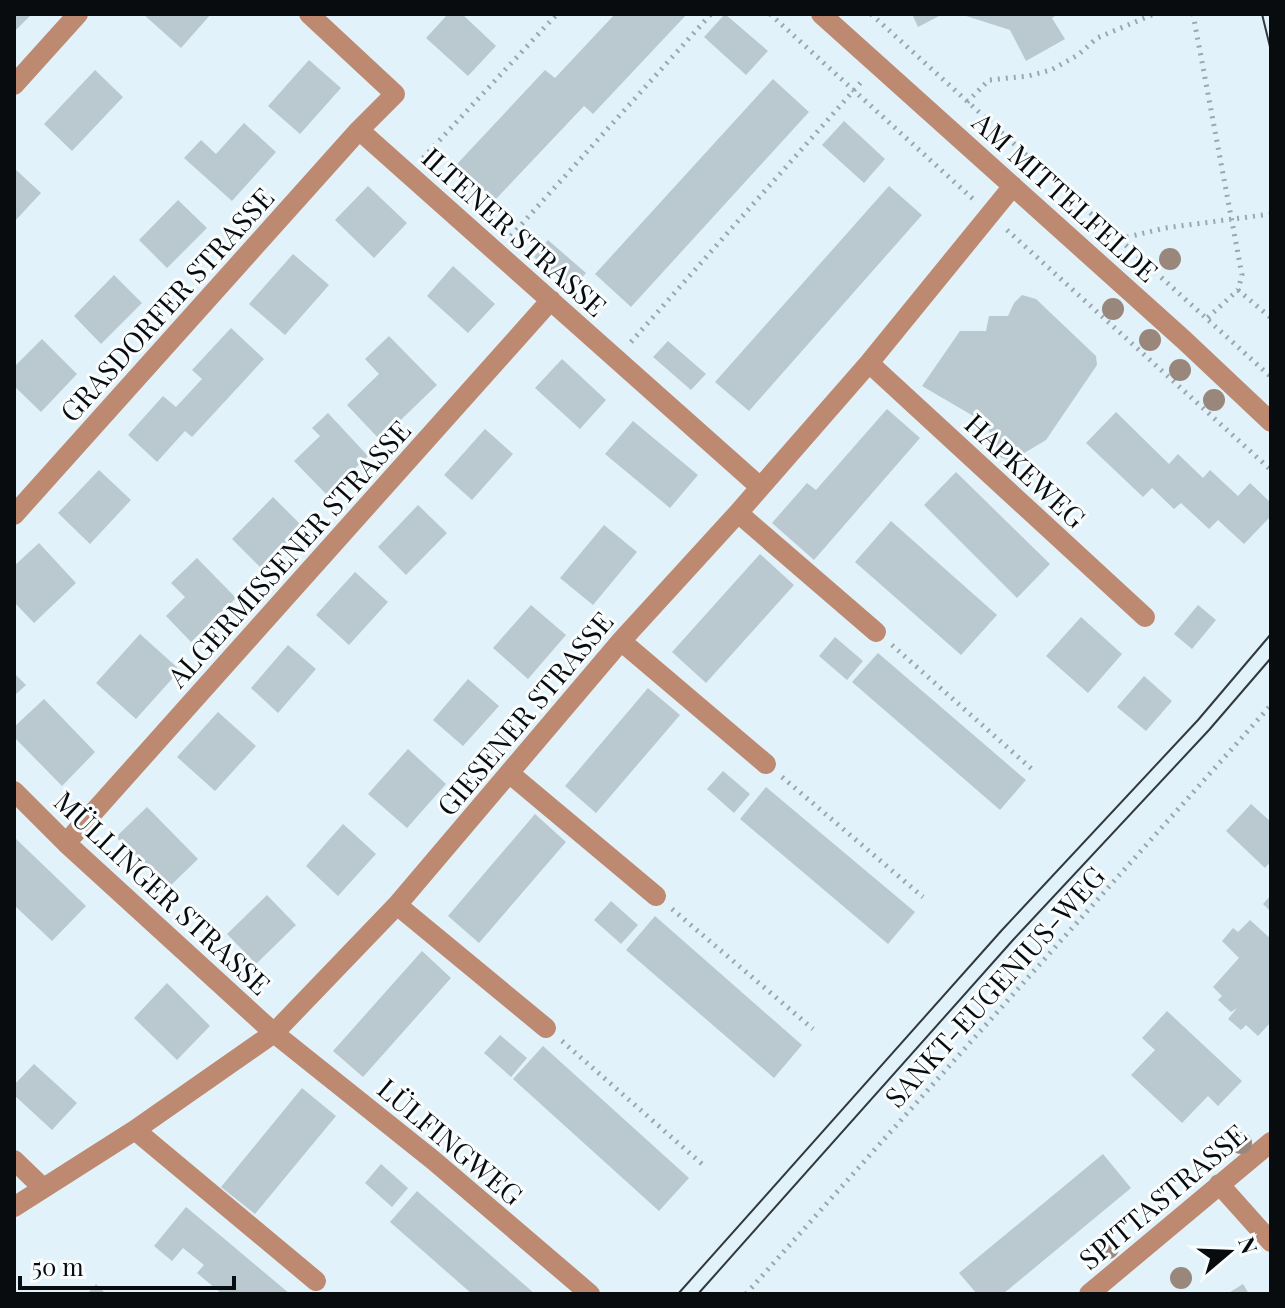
<svg xmlns="http://www.w3.org/2000/svg" width="1285" height="1308" font-family="'Playfair Display',serif">
  <style>
    .building { fill: #bac9d0 }
    .lines { fill: none; stroke-linecap: round; stroke-linejoin: round }
    .path { stroke: #9ba7ae; stroke-width: 5; stroke-dasharray: 2 6; stroke-linecap: butt }
    .minor { stroke: #bd8a71; stroke-width: 20 }
    .tram { stroke: #32383c; stroke-width: 2 }
    .tree { fill: #99877c }
    .labels { text-anchor: middle; dominant-baseline: central; stroke-width: 6; stroke-linejoin: round; paint-order: stroke }
    .street-label { font-size: 28px; fill: #080c0f; stroke: #fafdfe }
  </style>
  <rect width="100%" height="100%" fill="#e2f2fa"/>
  <path class="building" d="M14 14H32L14 32Z
    M143 14H211L181 48Z
    M448 14H462L496 46 468 76 426 38Z
    M615 14H687L593 114 584 106 495 200 457 164 545 70 555 78Z
    M725 14 768 51 746 75 704 37Z
    M912 14H943L918 27Z
    M960 14H1058L1052 18 1065 39 1026 61 1010 30Z
    M309 60 341 88 300 134 268 106Z
    M95 70 123 97 72 151 44 124Z
    M773 79 809 112 631 307 595 274Z
    M844 121 885 159 864 183 822 145Z
    M244 123 276 152 232 201 184 158 201 140 216 154Z
    M14 168 41 193 14 222Z
    M368 186 407 223 374 258 335 220Z
    M889 186 922 215 749 411 715 382Z
    M178 200 207 228 167 268 139 240Z
    M548 240 586 273 572 290 534 257Z
    M293 254 329 285 285 335 249 304Z
    M453 266 495 304 468 333 427 296Z
    M114 275 142 303 101 344 74 316Z
    M1022 295 1036 299 1096 356 1097 365 1046 440 1011 461 997 456 987 424 922 386 960 331H986L989 316H1008L1014 303Z
    M231 328 264 359 192 437 185 431 157 462 128 435 163 396 176 407 202 379 192 370Z
    M389 336 437 385 380 440 347 405 379 374 365 359Z
    M42 339 77 374 41 412 14 386V367Z
    M668 341 706 374 691 390 653 357Z
    M562 359 606 400 580 429 535 388Z
    M887 409 920 438 814 560 772 523 807 483 816 490Z
    M1116 412 1169 464 1178 454 1203 478 1210 470 1238 496 1250 483 1271 503V516L1244 544 1218 520 1209 529 1181 503 1174 509 1152 488 1143 497 1086 443Z
    M328 413 368 456 327 495 294 461 320 436 312 428Z
    M633 421 698 475 670 508 605 454Z
    M485 429 513 454 472 500 444 475Z
    M99 470 131 500 90 544 58 513Z
    M956 472 1050 564 1017 598 924 505Z
    M273 497 303 527 262 569 232 539Z
    M418 505 447 533 406 575 378 547Z
    M891 521 997 615 961 655 855 562Z
    M604 525 637 552 593 605 560 578Z
    M39 543 76 583 34 623 14 602V566Z
    M760 554 794 585 706 683 672 652Z
    M197 558 236 598 191 642 166 616 185 597 171 583Z
    M355 572 388 602 349 645 316 615Z
    M531 605 566 635 528 679 493 648Z
    M1198 605 1216 620 1192 649 1174 634Z
    M1081 617 1122 654 1088 693 1046 656Z
    M140 634 180 670 136 719 96 683Z
    M835 637 863 661 847 680 819 656Z
    M288 645 316 669 278 713 251 688Z
    M878 653 1026 780 1000 810 852 682Z
    M14 673 26 685 14 696Z
    M1144 676 1172 701 1146 731 1117 707Z
    M468 679 499 706 463 746 433 720Z
    M648 688 680 715 596 813 565 786Z
    M44 699 95 752 62 786 14 737V727Z
    M218 712 256 746 215 791 177 757Z
    M408 749 446 784 407 828 368 794Z
    M723 771 750 794 734 813 707 789Z
    M766 787 915 912 888 944 740 819Z
    M1251 804 1271 822V861L1265 868 1226 831Z
    M147 807 198 859 167 889 116 837Z
    M535 814 566 842 479 943 448 916Z
    M343 824 376 854 338 896 306 866Z
    M14 837 86 906 52 941 14 905Z
    M267 895 296 925 256 964 227 934Z
    M1271 895V912L1263 904Z
    M611 901 638 925 621 944 594 920Z
    M655 916 802 1045 774 1078 626 950Z
    M1250 920 1271 939V1022L1258 1036 1246 1025 1241 1030 1228 1019 1237 1008 1231 1012 1218 1000 1222 996 1213 987 1239 958 1222 941 1233 928 1238 932Z
    M422 951 451 978 363 1077 333 1051Z
    M167 983 210 1026 177 1060 134 1018Z
    M1167 1011 1242 1081 1218 1106 1208 1096 1182 1123 1131 1075 1155 1050 1142 1038Z
    M500 1035 527 1058 511 1077 484 1053Z
    M543 1046 689 1178 659 1211 513 1079Z
    M34 1064 77 1103 52 1130 14 1095V1085Z
    M302 1088 336 1116 255 1214 221 1187Z
    M1103 1154 1131 1188 1003 1294H977L959 1273Z
    M381 1164 408 1188 392 1207 365 1183Z
    M417 1191 535 1294H472L390 1222Z
    M186 1207 227 1241 290 1294H222L197 1273 204 1265 183 1248 172 1261 154 1246Z
    M96 1284 106 1294H87Z
    M1243 1284 1249 1294H1227Z"/>
  <g class="lines">
    <path class="path" d="M770 14 973 199
      M871 14 1271 377
      M1193 14 1242 275 1238 290 1204 321
      M967 102 989 80 1028 76 1051 70 1078 55 1097 38 1154 14
      M423 158 557 14
      M1007 230 1271 470
      M511 236 711 14
      M1119 239 1165 228 1271 214
      M1238 290 1271 318
      M631 342 863 80
      M892 645 1034 771
      M782 777 923 897
      M672 909 813 1029
      M562 1041 702 1164
      M746 1294 1271 705"/>
    <path class="minor" d="M309 14 395 94 359 130 759 486
      M821 14 1184 340 1271 422
      M14 85 78 14
      M869 363 1145 617
      M738 513 876 632
      M14 515 359 130
      M621 641 766 764
      M509 773 656 896
      M14 791 66 843 274 1033 433 1160 590 1294
      M66 843 551 300
      M397 905 546 1028
      M135 1130 316 1281
      M14 1160 42 1187
      M1219 1184 1271 1242
      M14 1207 135 1130 274 1033 397 905 621 641 738 513 869 363 1013 186
      M1089 1294 1271 1142"/>
    <path class="tram" d="M1262 14 1271 51
      M678 1294 1002 930 1198 720 1271 634
      M698 1294 1013 940 1209 730 1271 658"/>
  </g>
  <g class="tree">
    <circle cx="1170" cy="259" r="11"/>
    <circle cx="1113" cy="309" r="11"/>
    <circle cx="1150" cy="340" r="11"/>
    <circle cx="1180" cy="370" r="11"/>
    <circle cx="1214" cy="400" r="11"/>
    <circle cx="1241" cy="1143" r="11"/>
    <circle cx="1108" cy="1248" r="11"/>
    <circle cx="1181" cy="1278" r="11"/>
  </g>
  <g class="labels">
    <g class="street-label">
      <text transform="translate(1066 196) rotate(42)">AM MITTELFELDE</text>
      <text transform="translate(515 231) rotate(42)">ILTENER STRASSE</text>
      <text transform="translate(166 304) rotate(-48)">GRASDORFER STRASSE</text>
      <text transform="translate(1026 470) rotate(43)">HAPKEWEG</text>
      <text transform="translate(288 553) rotate(-48)">ALGERMISSENER STRASSE</text>
      <text transform="translate(524 713) rotate(-50)">GIESENER STRASSE</text>
      <text transform="translate(163 892) rotate(43)">MÜLLINGER STRASSE</text>
      <text transform="translate(994 986) rotate(-48)">SANKT-EUGENIUS-WEG</text>
      <text transform="translate(451 1141) rotate(40)">LÜLFINGWEG</text>
      <text transform="translate(1162 1196) rotate(-40)">SPITTASTRASSE</text>
    </g>
  </g>
  <rect width="1285" height="1308" fill="none" stroke="#080c0f" stroke-width="32"/>
  <g transform="translate(1229 1252) rotate(71)" stroke="#fafdfe" stroke-width="6" paint-order="stroke">
  <path d="M0-6L14 30L0 20L-14 30Z" fill="#080c0f"/>
  <text y="-12" font-size="22" font-weight="bold" text-anchor="middle" fill="#080c0f">N</text>
  </g>
  <path d="M20 1276v12h214v-12" fill="none" stroke="#080c0f" stroke-width="4"/>
  <text x="32" y="1276" font-size="24" fill="#080c0f" stroke="#fafdfe" stroke-width="6" paint-order="stroke">50 m</text>
</svg>
